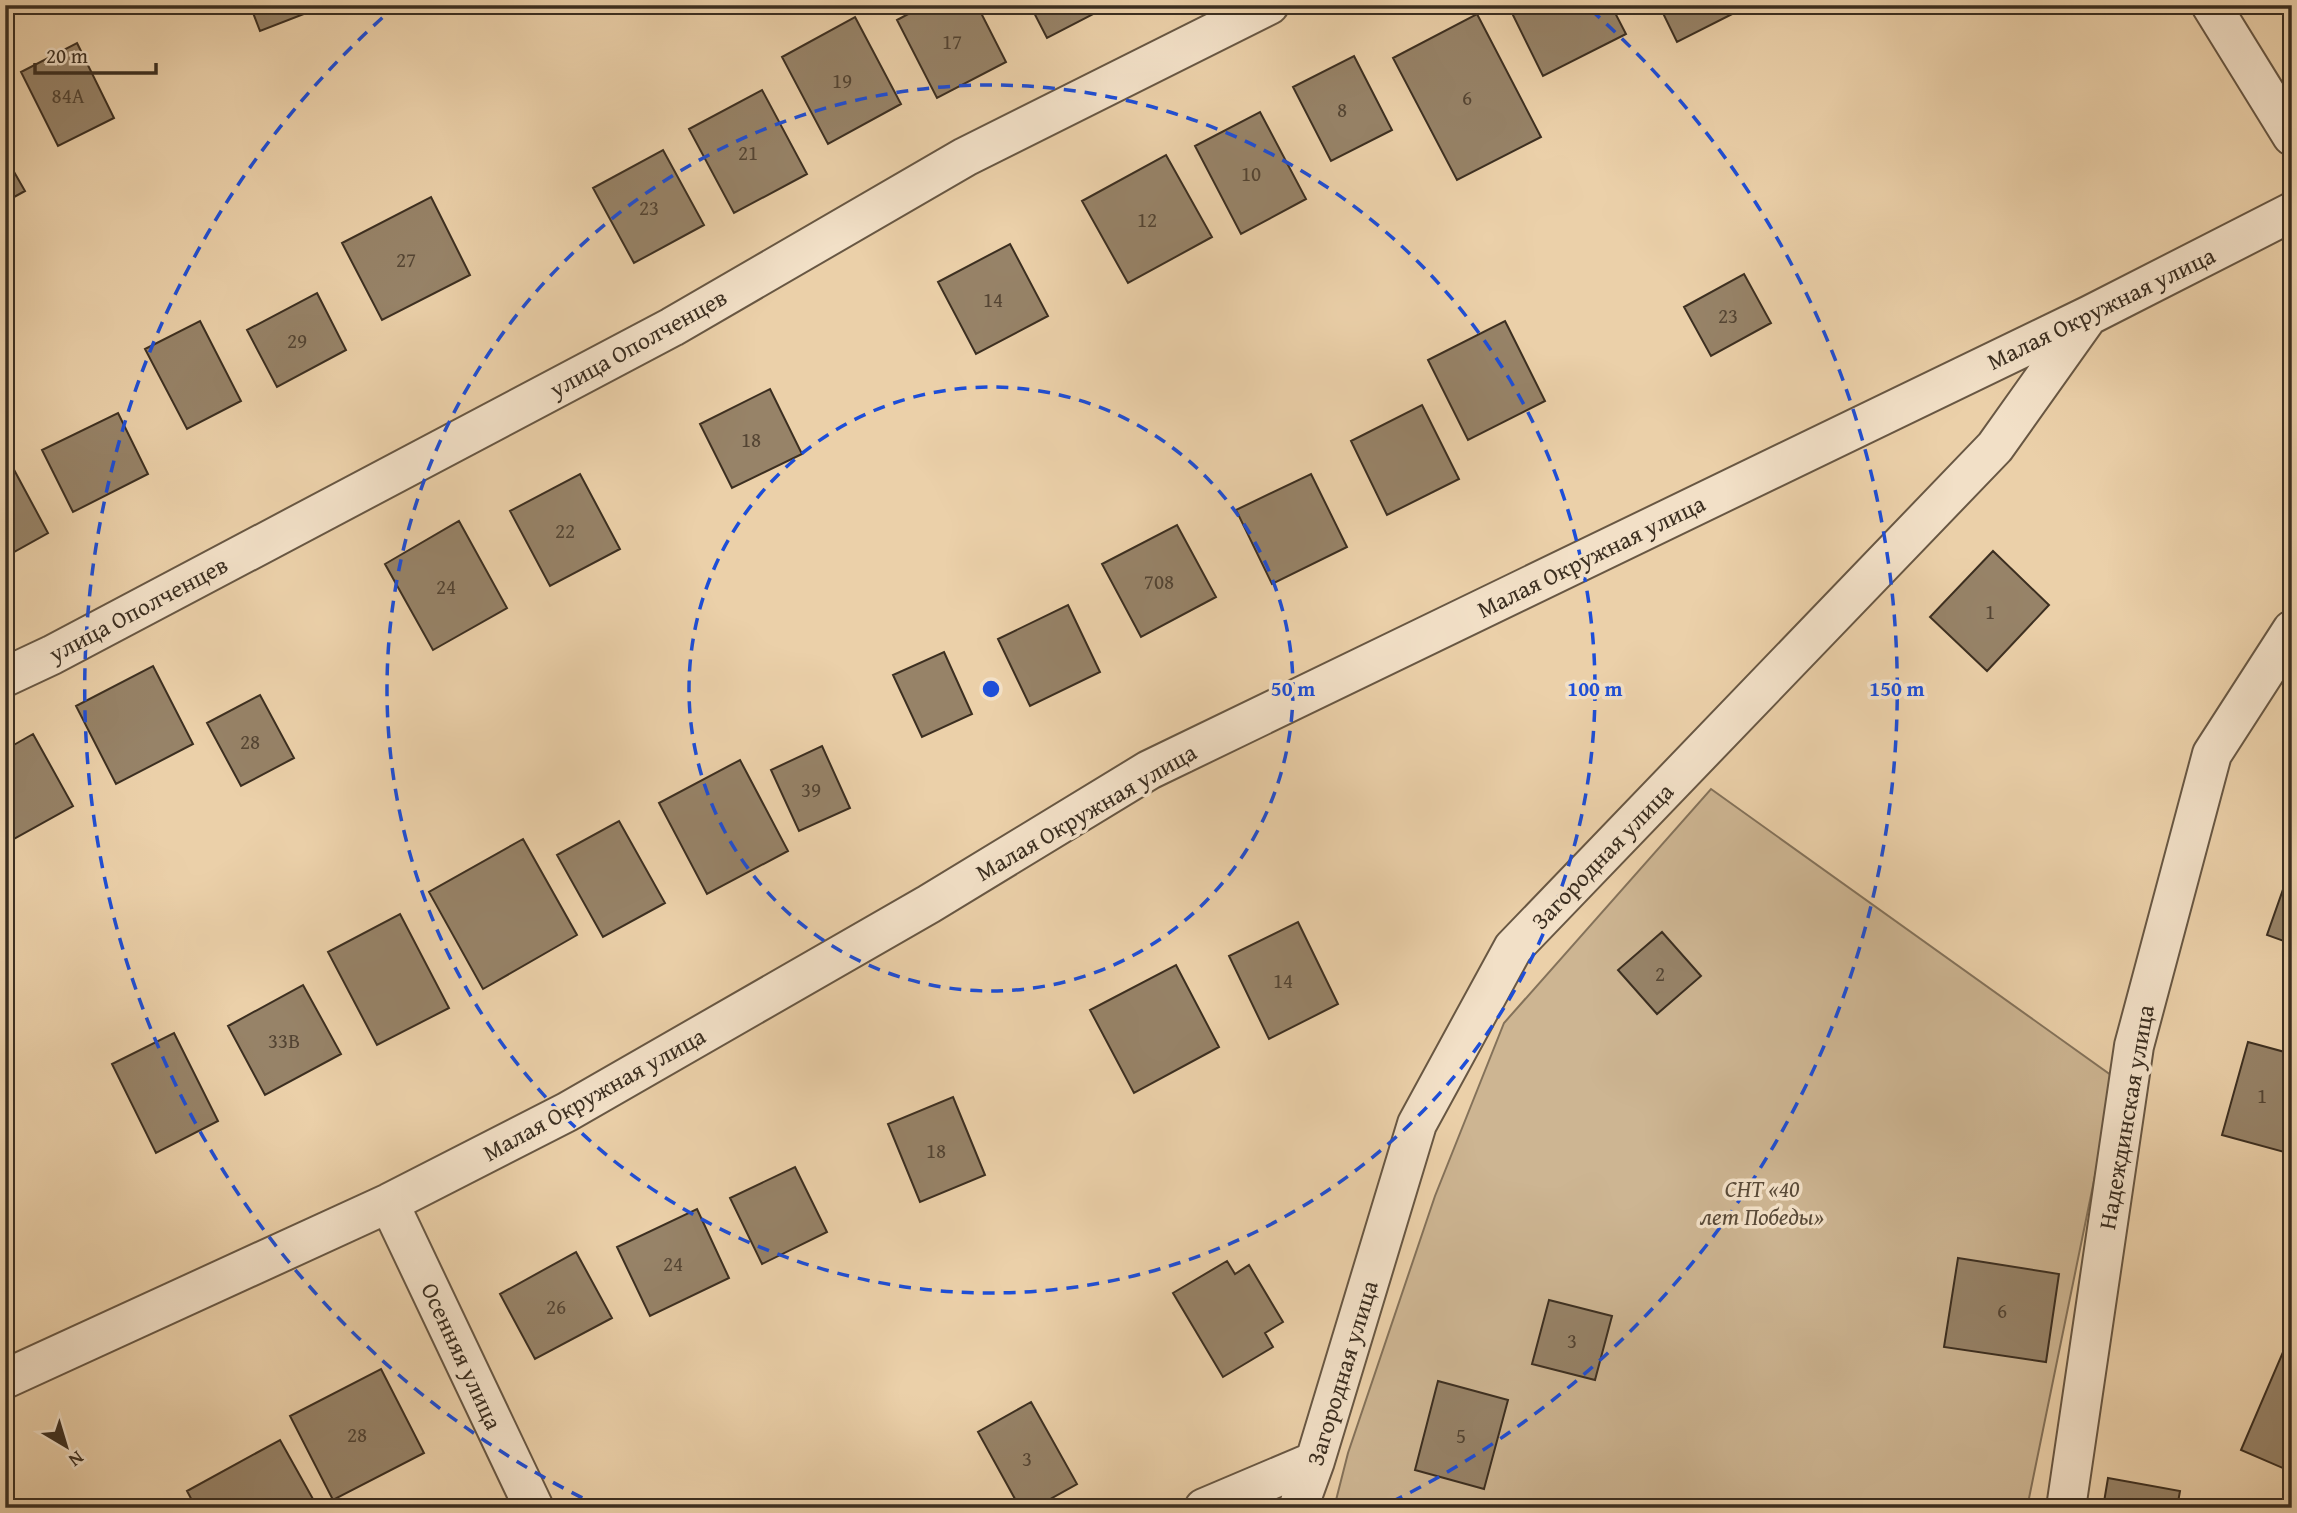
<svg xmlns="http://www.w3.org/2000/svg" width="2297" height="1513" font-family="'Gentium Book Plus',serif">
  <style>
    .green { fill: #cdb592; stroke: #84725a; stroke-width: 2 }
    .building { fill: #978368; stroke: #3c2f21; stroke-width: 2 }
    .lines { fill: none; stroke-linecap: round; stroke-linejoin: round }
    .minor-casing { stroke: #685743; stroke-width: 42 }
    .minor { stroke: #f2e0c7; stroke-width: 38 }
    .ring { fill: none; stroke: #1d4ed8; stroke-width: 3.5; stroke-dasharray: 12 9 }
    .labels { text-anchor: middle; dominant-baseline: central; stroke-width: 7; stroke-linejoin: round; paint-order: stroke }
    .number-label { font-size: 21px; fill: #534433 }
    .street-label { font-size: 24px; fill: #3c2f21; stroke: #f2e0c7 }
    .park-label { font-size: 24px; font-style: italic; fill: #594a38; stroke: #f2e0c7 }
    .centre { fill: #1d4ed8; stroke: #f2e0c7; stroke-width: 3.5 }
    .ring-label { font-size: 21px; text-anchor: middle; font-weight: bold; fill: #1d4ed8; stroke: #f2e0c7; stroke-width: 7; stroke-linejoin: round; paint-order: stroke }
  </style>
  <rect width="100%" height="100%" fill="#ebd0a9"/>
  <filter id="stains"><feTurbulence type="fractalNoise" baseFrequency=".00286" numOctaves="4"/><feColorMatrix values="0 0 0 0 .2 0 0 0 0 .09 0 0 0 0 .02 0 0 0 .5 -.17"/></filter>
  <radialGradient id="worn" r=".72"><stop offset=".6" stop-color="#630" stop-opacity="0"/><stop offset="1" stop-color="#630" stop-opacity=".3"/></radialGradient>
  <path class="green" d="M1711 789 2115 1078 2027 1508H1334L1348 1453 1435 1196 1504 1023Z"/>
  <path class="building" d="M250 5H327L260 31Z
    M925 5H977L1006 62 937 98 897 20Z
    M1030 5H1107V7L1047 38Z
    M1508 5H1611L1626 34 1543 76Z
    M1659 5H1750L1677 42Z
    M1477 14 1541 137 1457 180 1393 58Z
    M855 17 901 104 828 144 782 57Z
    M77 43 114 118 58 146 21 72Z
    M1354 56 1392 130 1331 161 1293 87Z
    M762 90 807 174 734 213 689 129Z
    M1260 112 1306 199 1241 234 1195 146Z
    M663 150 704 225 634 263 593 188Z
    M1166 155 1212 237 1128 283 1082 201Z
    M5 156 25 191 5 202Z
    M431 197 470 275 382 320 342 243Z
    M1010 244 1048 316 976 354 938 282Z
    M1744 274 1771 323 1711 356 1684 307Z
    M317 293 346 350 277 387 247 330Z
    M200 321 241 401 187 429 145 349Z
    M1505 321 1545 401 1468 440 1428 360Z
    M770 389 802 454 732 488 700 424Z
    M1422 405 1459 479 1387 515 1351 441Z
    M118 413 148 474 73 512 42 450Z
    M12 466 48 533 5 557V470Z
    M580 474 620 549 550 586 510 511Z
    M1311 474 1347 547 1272 584 1236 510Z
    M459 521 507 608 433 650 385 564Z
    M1177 525 1216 597 1141 637 1102 564Z
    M1993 551 2049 605 1987 671 1930 617Z
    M1068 605 1100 672 1030 706 998 639Z
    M944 652 972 714 922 737 893 675Z
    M153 666 193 744 116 784 76 706Z
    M260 695 294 758 241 786 207 723Z
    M33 734 73 806 10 841 5 831V750Z
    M822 746 850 808 799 831 771 770Z
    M740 760 788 851 707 894 659 803Z
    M619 821 665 903 603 937 557 855Z
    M523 839 577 935 483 989 429 892Z
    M2292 864V944L2267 935Z
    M400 914 449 1008 377 1045 328 952Z
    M1298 922 1338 1004 1269 1039 1229 956Z
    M1662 932 1701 976 1657 1014 1618 970Z
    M1176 965 1219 1047 1134 1093 1090 1010Z
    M303 985 341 1054 265 1095 228 1026Z
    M174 1033 218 1121 156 1153 112 1064Z
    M2248 1042 2292 1054V1154L2222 1135Z
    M953 1097 985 1175 920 1202 888 1124Z
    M795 1167 827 1232 762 1264 730 1198Z
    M697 1209 729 1278 650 1316 617 1247Z
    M576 1252 612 1318 535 1359 500 1294Z
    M1958 1258 2059 1274 2046 1362 1944 1347Z
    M1227 1261 1235 1274 1249 1265 1283 1322 1265 1333 1273 1347 1223 1377 1173 1293Z
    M1549 1300 1612 1316 1595 1380 1532 1364Z
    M2286 1345 2292 1348V1472L2241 1450Z
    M381 1369 424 1453 333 1500 290 1416Z
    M1438 1381 1508 1400 1484 1489 1415 1470Z
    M1031 1402 1077 1484 1034 1508H1020L978 1432Z
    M280 1440 318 1508H196L187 1491Z
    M2108 1478 2180 1491 2177 1508H2103Z"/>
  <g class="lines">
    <g class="minor-casing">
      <path id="minor" d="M2211 5 2292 136
        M5 677 52 655 672 327 965 157 1269 5
        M389 1203 534 1508
        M5 1379 389 1203 567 1112 929 904 1149 770 2090 315 2292 212
        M1204 1508 1315 1461
        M1298 1508 1315 1461 1417 1124 1513 948 1995 447 2086 319
        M2066 1508 2134 1046 2212 754 2292 630"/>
    </g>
    <use href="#minor" class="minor"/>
  </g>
  <g class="ring">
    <circle cx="991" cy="689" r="302"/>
    <circle cx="991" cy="689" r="604"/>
    <path d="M601 1507A906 906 0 0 1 391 10M1591 10A906 906 0 0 1 1381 1507"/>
  </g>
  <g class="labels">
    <g class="number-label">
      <text x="952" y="41">17</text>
      <text x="842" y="80">19</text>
      <text x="68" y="95">84А</text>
      <text x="1467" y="97">6</text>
      <text x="1342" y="109">8</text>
      <text x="748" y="152">21</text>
      <text x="1251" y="173">10</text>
      <text x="649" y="207">23</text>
      <text x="1147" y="219">12</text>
      <text x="406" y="259">27</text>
      <text x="993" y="299">14</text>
      <text x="1728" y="315">23</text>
      <text x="297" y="340">29</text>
      <text x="751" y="439">18</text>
      <text x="565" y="530">22</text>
      <text x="1159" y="581">708</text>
      <text x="446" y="586">24</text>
      <text x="1990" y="611">1</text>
      <text x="250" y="741">28</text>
      <text x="811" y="789">39</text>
      <text x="1660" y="973">2</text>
      <text x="1283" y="980">14</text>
      <text x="284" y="1040">33В</text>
      <text x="2262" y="1095">1</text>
      <text x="936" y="1150">18</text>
      <text x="673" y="1263">24</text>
      <text x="556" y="1306">26</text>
      <text x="2002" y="1310">6</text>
      <text x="1572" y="1340">3</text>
      <text x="357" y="1434">28</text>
      <text x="1461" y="1435">5</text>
      <text x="1027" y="1458">3</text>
    </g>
    <g class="street-label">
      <text transform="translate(2101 308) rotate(-26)">Малая Окружная улица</text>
      <text transform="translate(638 343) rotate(-29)">улица Ополченцев</text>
      <text transform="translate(1591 556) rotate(-26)">Малая Окружная улица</text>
      <text transform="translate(138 609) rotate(-28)">улица Ополченцев</text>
      <text transform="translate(1086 812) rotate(-30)">Малая Окружная улица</text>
      <text transform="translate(1602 856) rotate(-46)">Загородная улица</text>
      <text transform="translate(594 1094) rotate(-29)">Малая Окружная улица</text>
      <text transform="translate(2126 1117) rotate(-80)">Надеждинская улица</text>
      <text transform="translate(462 1356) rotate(65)">Осенняя улица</text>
      <text transform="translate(1342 1373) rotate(-73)">Загородная улица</text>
    </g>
    <g class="park-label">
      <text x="1762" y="1188">СНТ «40<tspan x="1762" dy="28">лет Победы»</tspan></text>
    </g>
  </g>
  <circle cx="991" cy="689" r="10" class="centre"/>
  <g class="ring-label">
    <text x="1293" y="696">50 m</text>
    <text x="1595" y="696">100 m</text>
    <text x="1897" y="696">150 m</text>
  </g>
  <rect width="2297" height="1513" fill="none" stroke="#ebd0a9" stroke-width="28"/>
  <rect x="7" y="7" width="2283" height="1499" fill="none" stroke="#3c2f21" stroke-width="3.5"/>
  <rect x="14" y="14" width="2269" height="1485" fill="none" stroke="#3c2f21" stroke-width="2"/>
  <g transform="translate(66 1446) rotate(142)" stroke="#f2e0c7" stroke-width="5" paint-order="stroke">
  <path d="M0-5L12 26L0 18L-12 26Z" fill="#3c2f21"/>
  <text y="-10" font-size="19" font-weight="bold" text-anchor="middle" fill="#3c2f21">N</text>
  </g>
  <path d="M35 63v10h121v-10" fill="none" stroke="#3c2f21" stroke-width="3.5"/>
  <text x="46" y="63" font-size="21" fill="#3c2f21" stroke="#f2e0c7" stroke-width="5" paint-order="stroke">20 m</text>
  <rect width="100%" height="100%" filter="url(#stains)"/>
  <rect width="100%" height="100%" fill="url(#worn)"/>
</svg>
